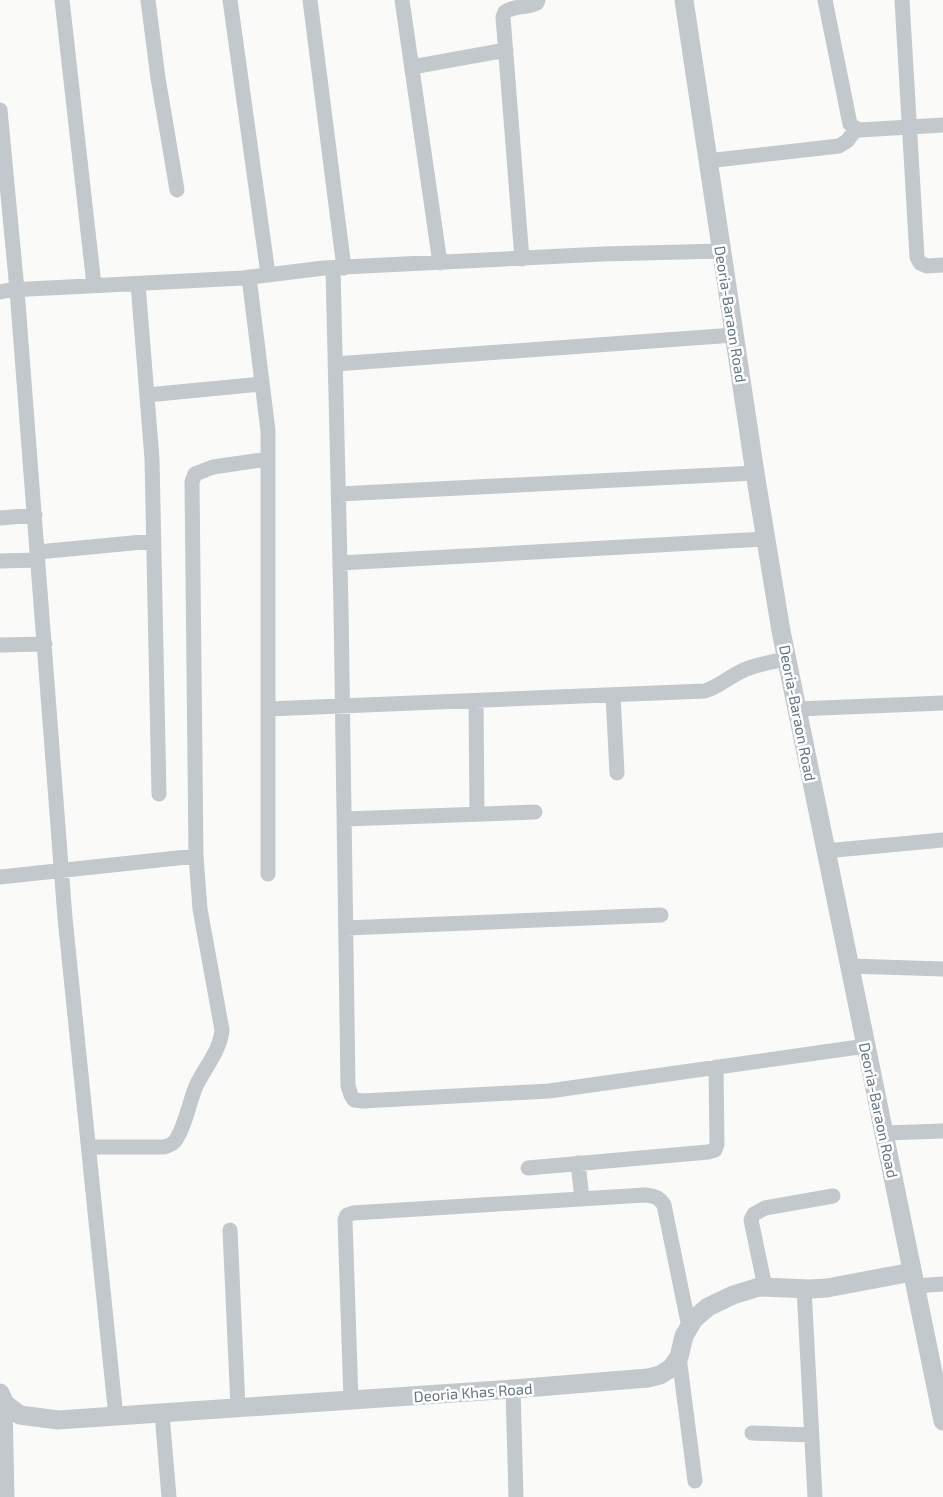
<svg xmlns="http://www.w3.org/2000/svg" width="943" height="1497" font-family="'Exo 2',sans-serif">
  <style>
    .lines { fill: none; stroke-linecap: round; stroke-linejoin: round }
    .minor { stroke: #c3c8cc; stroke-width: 15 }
    .tertiary { stroke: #c3c8cc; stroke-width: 19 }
    .labels { text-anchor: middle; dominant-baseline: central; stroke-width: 5; stroke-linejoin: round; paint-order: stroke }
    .street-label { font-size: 15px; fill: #657683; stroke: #fff }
  </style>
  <rect width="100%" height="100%" fill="#fafaf8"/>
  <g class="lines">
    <path class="minor" d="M62 0 94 285
      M148 0 158 78 177 190
      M230 0 268 274
      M310 0 344 268
      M402 0 440 263
      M825 0 850 124 853 127 860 130 943 125
      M902 0 917 257 920 263 927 266 943 265
      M412 67 506 50
      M0 110 17 290 65 918 116 1417
      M707 161 839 146 847 141 856 129
      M522 259 503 17 505 12C515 5 527 8 537 3L538 0
      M333 268 341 607 348 1086 351 1095 354 1100 363 1101 549 1091 866 1046
      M249 277 268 431V874
      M138 284 152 459 159 794
      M0 292 10 290 243 278 324 268 603 254 721 251
      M335 364 734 335
      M147 395 262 384
      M339 494 755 473
      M0 518 35 515
      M38 552 153 541
      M0 561 38 560
      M340 563 766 539
      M0 645 45 644
      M613 695 617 773
      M476 701 477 814
      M268 709 705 691C720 686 730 676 744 670 757 664 773 662 787 659
      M797 709 943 703
      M345 819 535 812
      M825 851 943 840
      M0 877 196 856
      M346 928 661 915
      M849 966 943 969
      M884 1133 943 1131
      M89 1147H164C170 1145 174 1144 177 1138 186 1123 189 1103 196 1086 205 1067 220 1051 222 1030L200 909 196 856 192 482 195 474 213 467 268 459
      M578 1163 582 1199
      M528 1168 708 1152 715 1150 717 1144 716 1067
      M230 1230 238 1407
      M915 1286 943 1284
      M765 1287 751 1220 754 1214 765 1208 833 1196
      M804 1288 815 1497
      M679 1357 695 1481
      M513 1389 516 1497
      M351 1400 345 1220 347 1215 353 1213 645 1195C654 1196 659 1197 664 1205L689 1327
      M5 1404 7 1497
      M162 1414 169 1497
      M752 1433 811 1435"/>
    <path class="tertiary" d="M684 0 755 473 781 631 943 1421
      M0 1393 5 1404 20 1415 58 1420 513 1389 648 1378 660 1375 671 1368 679 1357 684 1336 694 1319 708 1307 733 1295 759 1287 810 1289 827 1288 912 1272"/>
  </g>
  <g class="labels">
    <g class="street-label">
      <text transform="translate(731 314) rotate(81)">Deoria-Baraon Road</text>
      <text transform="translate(798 713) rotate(79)">Deoria-Baraon Road</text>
      <text transform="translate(879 1110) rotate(78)">Deoria-Baraon Road</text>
      <text transform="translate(473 1392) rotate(-4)">Deoria Khas Road</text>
    </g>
  </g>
</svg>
